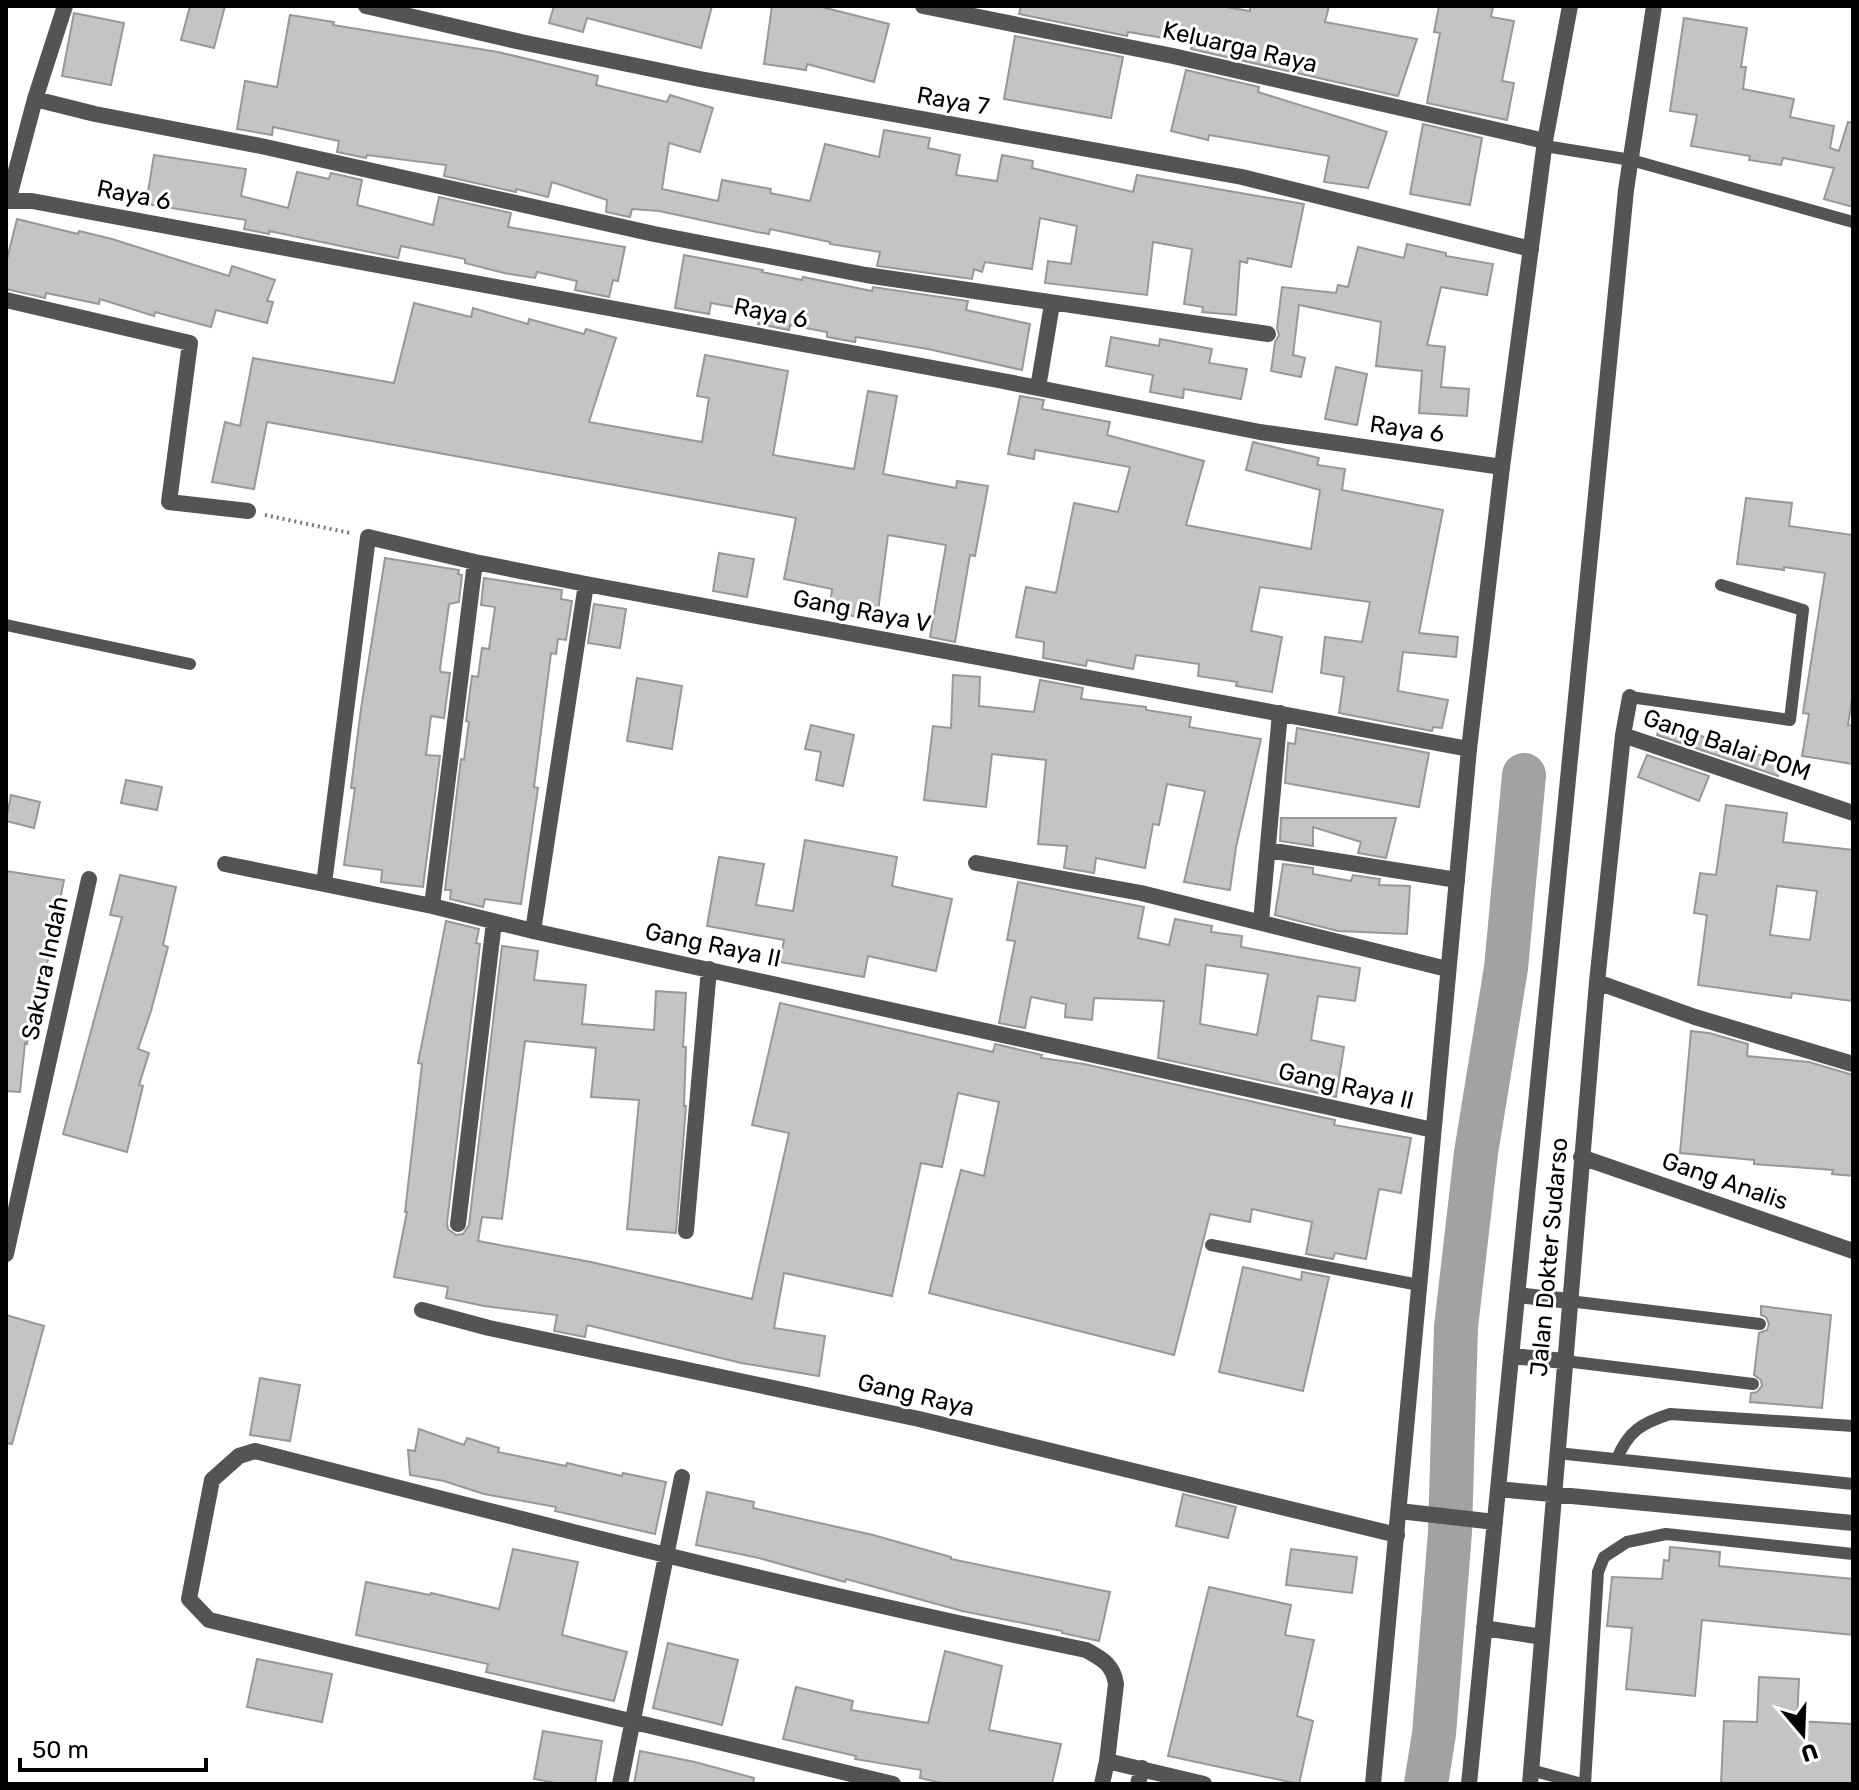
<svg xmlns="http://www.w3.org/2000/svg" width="1859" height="1790" font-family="Rubik,sans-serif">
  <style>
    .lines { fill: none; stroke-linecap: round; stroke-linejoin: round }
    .river { stroke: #a2a2a2; stroke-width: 44 }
    .building { fill: #c4c4c4; stroke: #989898; stroke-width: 2; fill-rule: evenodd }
    .path { stroke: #767676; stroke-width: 4; stroke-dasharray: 2 4; stroke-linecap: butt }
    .service { stroke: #545454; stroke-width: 12 }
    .minor { stroke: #545454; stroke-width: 16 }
    .tertiary { stroke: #545454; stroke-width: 16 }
    .labels { text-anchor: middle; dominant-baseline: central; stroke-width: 6; stroke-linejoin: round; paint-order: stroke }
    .street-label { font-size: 24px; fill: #000; stroke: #fff }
  </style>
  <rect width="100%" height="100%" fill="#fff"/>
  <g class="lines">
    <path class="river" d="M1426 1784 1434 1734 1450 1532 1456 1327 1476 1153 1506 968 1524 775"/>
  </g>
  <path class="building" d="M190 6H225L214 48 181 40Z
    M554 6H712L701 48 587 18 583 32 549 23Z
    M772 6H818L889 24 874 82 807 64 806 70 764 64Z
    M1021 6H1220L1250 11V6H1329L1325 22 1417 39 1398 96 1191 49 1193 43 1128 32 1127 36 1019 14Z
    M1439 6H1493L1491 17 1514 21 1502 81 1514 83 1507 120 1427 103 1440 33 1434 32Z
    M74 13 124 23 111 85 62 76Z
    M290 15 334 22 333 25 498 52 598 76 596 85 667 102 670 95 713 108 700 152 669 143 662 189 718 201 722 180 771 189 770 193 810 201 825 144 879 157 884 130 930 138 928 148 960 155 956 175 997 181 1002 155 1033 161 1032 168 1133 192 1137 175 1304 204 1291 267 1248 258 1247 263 1240 261 1236 315 1202 312 1203 307 1184 304 1192 249 1153 242 1147 295 1045 283 1048 261 1071 264 1077 226 1040 218 1032 269 985 262 982 272 974 269 972 279 877 266 880 252 830 244V242L770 229 769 234 757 232 659 211 632 209 630 217 606 212 607 200 552 182 548 197 516 189V192L444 176 446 165 367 155 366 158 337 152 339 141 273 127 272 135 237 129 245 81 277 87Z
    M1684 18 1747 28 1741 67H1746L1743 89 1794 99 1790 117 1834 126 1830 148 1839 151 1848 122 1853 123V207L1824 199 1834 168 1783 158 1781 165 1749 160 1750 156 1691 146 1697 115 1670 111Z
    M1015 36 1123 57 1111 118 1004 99Z
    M1186 70 1259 87 1258 92 1387 132 1368 188 1324 182 1329 156 1209 135 1208 140 1171 131Z
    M1423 124 1482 138 1470 205 1410 194Z
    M154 155 246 169 241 196 288 208 297 172 329 179 331 173 362 180 357 205 433 225 439 197 511 213 508 227 625 247 618 281 613 280 609 297 575 290 577 281 537 272 535 278 504 273 465 263V259L401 246 398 258 269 231V234L244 229 246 220 146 204Z
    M17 219 78 234 79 231 112 239 229 276 232 266 275 280 267 301 273 302 267 323 216 310 211 327 155 312 154 316 100 299 99 304 46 293 45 298 6 289V263Z
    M1407 244 1446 253V256L1493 264 1487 295 1441 287 1427 345 1445 347 1441 387 1469 389 1467 416 1419 413 1422 371 1376 366 1381 322 1299 305 1293 355 1305 358 1301 377 1271 371 1275 342 1279 335 1277 328 1282 287 1336 293 1338 285 1348 287 1358 247 1404 258Z
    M684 255 763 270 762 272 802 280 803 277 872 291 873 287 968 301 966 310 1030 324 1022 370 928 349 856 337 855 342 827 337V332L790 325 789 330 758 324 761 312 711 303 709 314 675 308Z
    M414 303 471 317 473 308 528 324 529 319 584 334 586 329 616 338 589 422 702 442 709 398 697 396 705 355 788 371 773 455 854 469 868 391 897 396 883 474 956 488 957 481 988 486 975 556 970 555 955 642 930 637 946 545 888 535 877 619 829 613 832 589 784 579 796 518 267 422 254 489 212 482 225 422 240 426 253 358 394 383Z
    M1111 337 1159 346 1160 339 1212 349 1209 363 1247 369 1241 399 1184 389 1183 398 1150 392 1153 375 1106 366Z
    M1336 367 1367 374 1357 425 1325 419Z
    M1020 396 1044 400 1042 409 1110 422 1107 435 1204 461 1186 525 1311 549 1320 490 1246 470 1253 442 1319 458 1317 465 1345 469 1342 490 1443 510 1419 633 1458 637 1456 657 1403 652 1398 691 1448 700 1442 728 1433 727 1432 731 1339 713 1344 677 1321 673 1325 637 1362 642 1370 602 1260 587 1251 631 1282 637 1272 692 1236 686 1237 682 1198 676 1199 664 1136 655 1133 669 1087 660 1086 666 1043 658 1044 642 1016 637 1026 587 1056 593 1074 503 1118 512 1130 467 1035 450 1034 459 1008 454Z
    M1746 498 1792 503 1789 526 1853 535V692L1848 725 1853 726V764L1802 756 1809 714 1803 713 1825 573 1784 567V570L1737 564Z
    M719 553 754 559 747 597 713 591Z
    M385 558 459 570 458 574 462 575 459 602 449 604 440 669 441 672 450 673 444 718 431 716 426 755 440 756 423 887 381 882 382 870 344 865 355 788H351L361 709Z
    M484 578 562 590 561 599 572 601 566 640 558 639 556 654 551 653 534 787 538 788 521 904 485 899 483 907 450 899 451 890H445L461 759 464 760 469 722 466 721 472 676 478 677 482 648 489 649 495 607 481 605Z
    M594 604 626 609 620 648 588 643Z
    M953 675 980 677 979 706 1034 712 1040 680 1083 688 1081 699 1146 707V710L1191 717 1189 727 1261 739 1236 847 1230 890 1184 882 1205 791 1167 784 1159 825 1153 824 1145 868 1096 858 1094 873 1064 868 1067 846 1038 844 1046 760 992 754 986 807 924 800 933 726 951 728Z
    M637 678 682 686 672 749 627 741Z
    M1661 723 1782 762 1778 776 1657 735Z
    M811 725 854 735 843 786 816 780 821 752 805 749Z
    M1297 728 1429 753 1419 807 1285 783 1288 743 1295 744Z
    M1647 755 1709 776 1699 801 1638 777Z
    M126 780 162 787 157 810 121 803Z
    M11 795 40 802 34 828 6 821Z
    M1726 805 1787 813 1783 842 1853 850V1001L1792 993 1791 998 1698 985 1707 915 1694 913 1700 873 1716 875ZM1777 886 1817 891 1810 940 1770 935Z
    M1281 818H1396L1386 858 1358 853 1361 842 1313 827V846L1280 841Z
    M805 840 897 857 892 886 952 899 936 971 868 956 864 977 780 962 784 940 707 926 719 857 764 864 756 905 793 911Z
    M1283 864 1313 868V874L1351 881 1353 875 1380 879 1379 885 1410 886 1407 934 1338 931 1275 915Z
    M6 871 64 880 44 979H39L36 1012H32L27 1044 25 1043 20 1092 6 1091Z
    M120 875 176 887 163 945 168 947 151 1011 138 1049 149 1053 139 1085 143 1086 127 1152 63 1134 122 917 110 915Z
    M1018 882 1144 907 1138 938 1169 945 1175 919 1212 926 1211 932 1242 936 1241 947 1360 968 1355 1001 1318 996 1311 1040 1344 1047 1336 1097 1158 1058 1164 1001 1094 998 1092 1020 1065 1017 1066 1004 1031 997 1025 1028 999 1023 1015 941 1007 940ZM1206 965 1268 974 1257 1035 1200 1024Z
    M446 921 479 929 476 943 480 944 447 1223 448 1229 456 1235 463 1234 469 1225 502 946 538 951 534 980 586 985 582 1024 654 1030 656 991 686 993 683 1047H686L684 1106H686L676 1233 627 1229 639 1100 591 1097 596 1048 525 1041 502 1219 482 1217 478 1241 591 1262 752 1299 789 1133 752 1125 780 1003 993 1052 995 1044 1042 1055 1041 1058 1084 1064 1335 1120 1334 1125 1411 1138 1401 1193 1379 1189 1366 1259 1335 1253 1333 1259 1306 1254 1312 1222 1252 1209 1250 1222 1210 1214 1174 1355 929 1293 961 1170 984 1176 999 1102 958 1093 942 1167 921 1163 892 1296 784 1273 774 1328 825 1336 819 1376 741 1363 587 1325 585 1337 554 1331 557 1315 484 1306 446 1298 448 1287 394 1277 407 1212H405L422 1064 418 1063Z
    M1691 1031 1709 1033 1748 1044 1747 1056 1809 1062 1853 1075V1176L1832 1174 1833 1170 1754 1164V1160L1680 1153Z
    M1243 1267 1301 1280 1302 1272 1329 1277 1303 1391 1219 1372Z
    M1761 1306 1831 1315 1822 1408 1750 1402 1751 1393 1757 1392 1762 1386 1761 1380 1754 1375 1759 1333 1767 1330 1769 1324 1766 1317 1761 1315Z
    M6 1315 44 1326 12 1444 6 1443Z
    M260 1378 300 1385 290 1441 250 1435Z
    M419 1429 464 1445 467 1438 499 1448 498 1452 566 1466 567 1463 622 1476 623 1473 666 1482 655 1534 555 1511 556 1507 484 1494 444 1481 410 1475 408 1450 415 1451Z
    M707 1492 754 1502 753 1508 873 1535 951 1557V1559L1110 1592 1099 1641 1062 1633V1631L962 1611 846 1579 845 1582 759 1558 696 1545Z
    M1183 1494 1236 1507 1228 1538 1176 1526Z
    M1670 1547 1720 1552 1719 1566 1853 1579V1635L1702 1620 1695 1696 1626 1689 1632 1628 1607 1626 1612 1577 1662 1579 1664 1560 1669 1561Z
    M513 1549 578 1562 562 1635 627 1652 614 1701 486 1672 488 1664 356 1635 366 1582 430 1595 431 1593 499 1609Z
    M1291 1549 1357 1557 1352 1593 1286 1585Z
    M1209 1587 1291 1605 1285 1635 1314 1640 1297 1716 1313 1721 1299 1784 1168 1756Z
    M668 1643 738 1660 722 1725 653 1708Z
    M945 1651 1002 1666 989 1730 1061 1744 1052 1784H946L920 1778 921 1770 855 1759 856 1756 783 1739 796 1687 853 1701 851 1710 928 1723Z
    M257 1659 332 1674 322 1722 247 1707Z
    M1759 1677 1799 1679 1797 1721 1853 1724V1784L1721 1783 1724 1721 1757 1722Z
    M543 1731 602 1741 595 1784H561L534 1779Z
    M640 1751 695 1762 754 1778 753 1784H634Z"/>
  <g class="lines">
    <path class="path" d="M265 515 350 533"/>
    <path class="service" d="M1545 146 1631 160 1853 222
      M6 625 190 664
      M1630 697 1790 720 1803 610 1721 585
      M1211 1245 1419 1285
      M1569 1301 1760 1324
      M1565 1361 1753 1384
      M1557 1453 1853 1484
      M1617 1459C1628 1431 1642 1423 1670 1414L1853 1426
      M1531 1770 1582 1784
      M1585 1784 1598 1572 1604 1557 1627 1542 1666 1534 1853 1554"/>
    <path class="minor" d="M65 6 35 99 95 114 261 146 654 234 866 275 1268 334
      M366 6 521 42 700 79 1242 177 1531 249
      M923 6 1173 56 1545 141
      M35 99 8 201H32L1003 381 1260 432 1502 467
      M6 300 190 343 169 502 248 511
      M1038 388 1052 304
      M1630 697 1623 735 1853 813
      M1268 850 1457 880
      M976 863 1141 893 1447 969
      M225 864 324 884
      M432 906 475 562
      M1261 922 1280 713
      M533 931 586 584
      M1597 982 1695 1017 1853 1064
      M1433 1130 533 931 432 906 324 884 368 537 475 562 586 584 1469 749
      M1581 1157 1853 1251
      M458 1224 494 922
      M686 1231 709 969
      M6 1254 89 879
      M1517 1295 1569 1301
      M422 1310 489 1328 919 1419 1397 1535
      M1511 1356 1565 1361
      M1498 1489 1853 1523
      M1399 1511 1495 1522
      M1484 1628 1542 1637
      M620 1784 682 1477
      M893 1784 209 1620 189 1599 212 1480 239 1456 255 1451C531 1522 806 1593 1086 1650 1102 1659 1113 1664 1116 1684L1107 1761
      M1102 1784 1107 1761 1204 1784
      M1138 1784 1142 1768
      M1469 1784 1626 190 1654 6
      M1530 1784 1597 982 1623 735"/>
    <path class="tertiary" d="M1373 1784 1469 749 1502 467 1545 141 1570 6"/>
  </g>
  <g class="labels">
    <g class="street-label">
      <text transform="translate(1240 47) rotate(13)">Keluarga Raya</text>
      <text transform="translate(953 101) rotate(10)">Raya 7</text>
      <text transform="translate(134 195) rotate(11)">Raya 6</text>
      <text transform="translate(771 313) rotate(11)">Raya 6</text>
      <text transform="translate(1407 429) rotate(8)">Raya 6</text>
      <text transform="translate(862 611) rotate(11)">Gang Raya V</text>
      <text transform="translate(1727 745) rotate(19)">Gang Balai POM</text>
      <text transform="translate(713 945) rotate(12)">Gang Raya II</text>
      <text transform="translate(45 968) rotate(-78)">Sakura Indah</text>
      <text transform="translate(1346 1086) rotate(13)">Gang Raya II</text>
      <text transform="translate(1725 1181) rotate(19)">Gang Analis</text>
      <text transform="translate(1549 1257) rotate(-85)">Jalan Dokter Sudarso</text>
      <text transform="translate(916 1395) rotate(13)">Gang Raya</text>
    </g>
  </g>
  <rect width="1859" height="1790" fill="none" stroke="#000000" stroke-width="16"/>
  <g transform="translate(1803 1734) rotate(161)" stroke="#ffffff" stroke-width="6" paint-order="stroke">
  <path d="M0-6L14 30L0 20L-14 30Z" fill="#000000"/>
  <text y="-12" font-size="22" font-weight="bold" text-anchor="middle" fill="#000000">U</text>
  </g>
  <path d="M20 1758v12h186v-12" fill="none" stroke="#000000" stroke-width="4"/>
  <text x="32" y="1758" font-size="24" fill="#000000" stroke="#ffffff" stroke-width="6" paint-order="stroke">50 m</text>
</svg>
